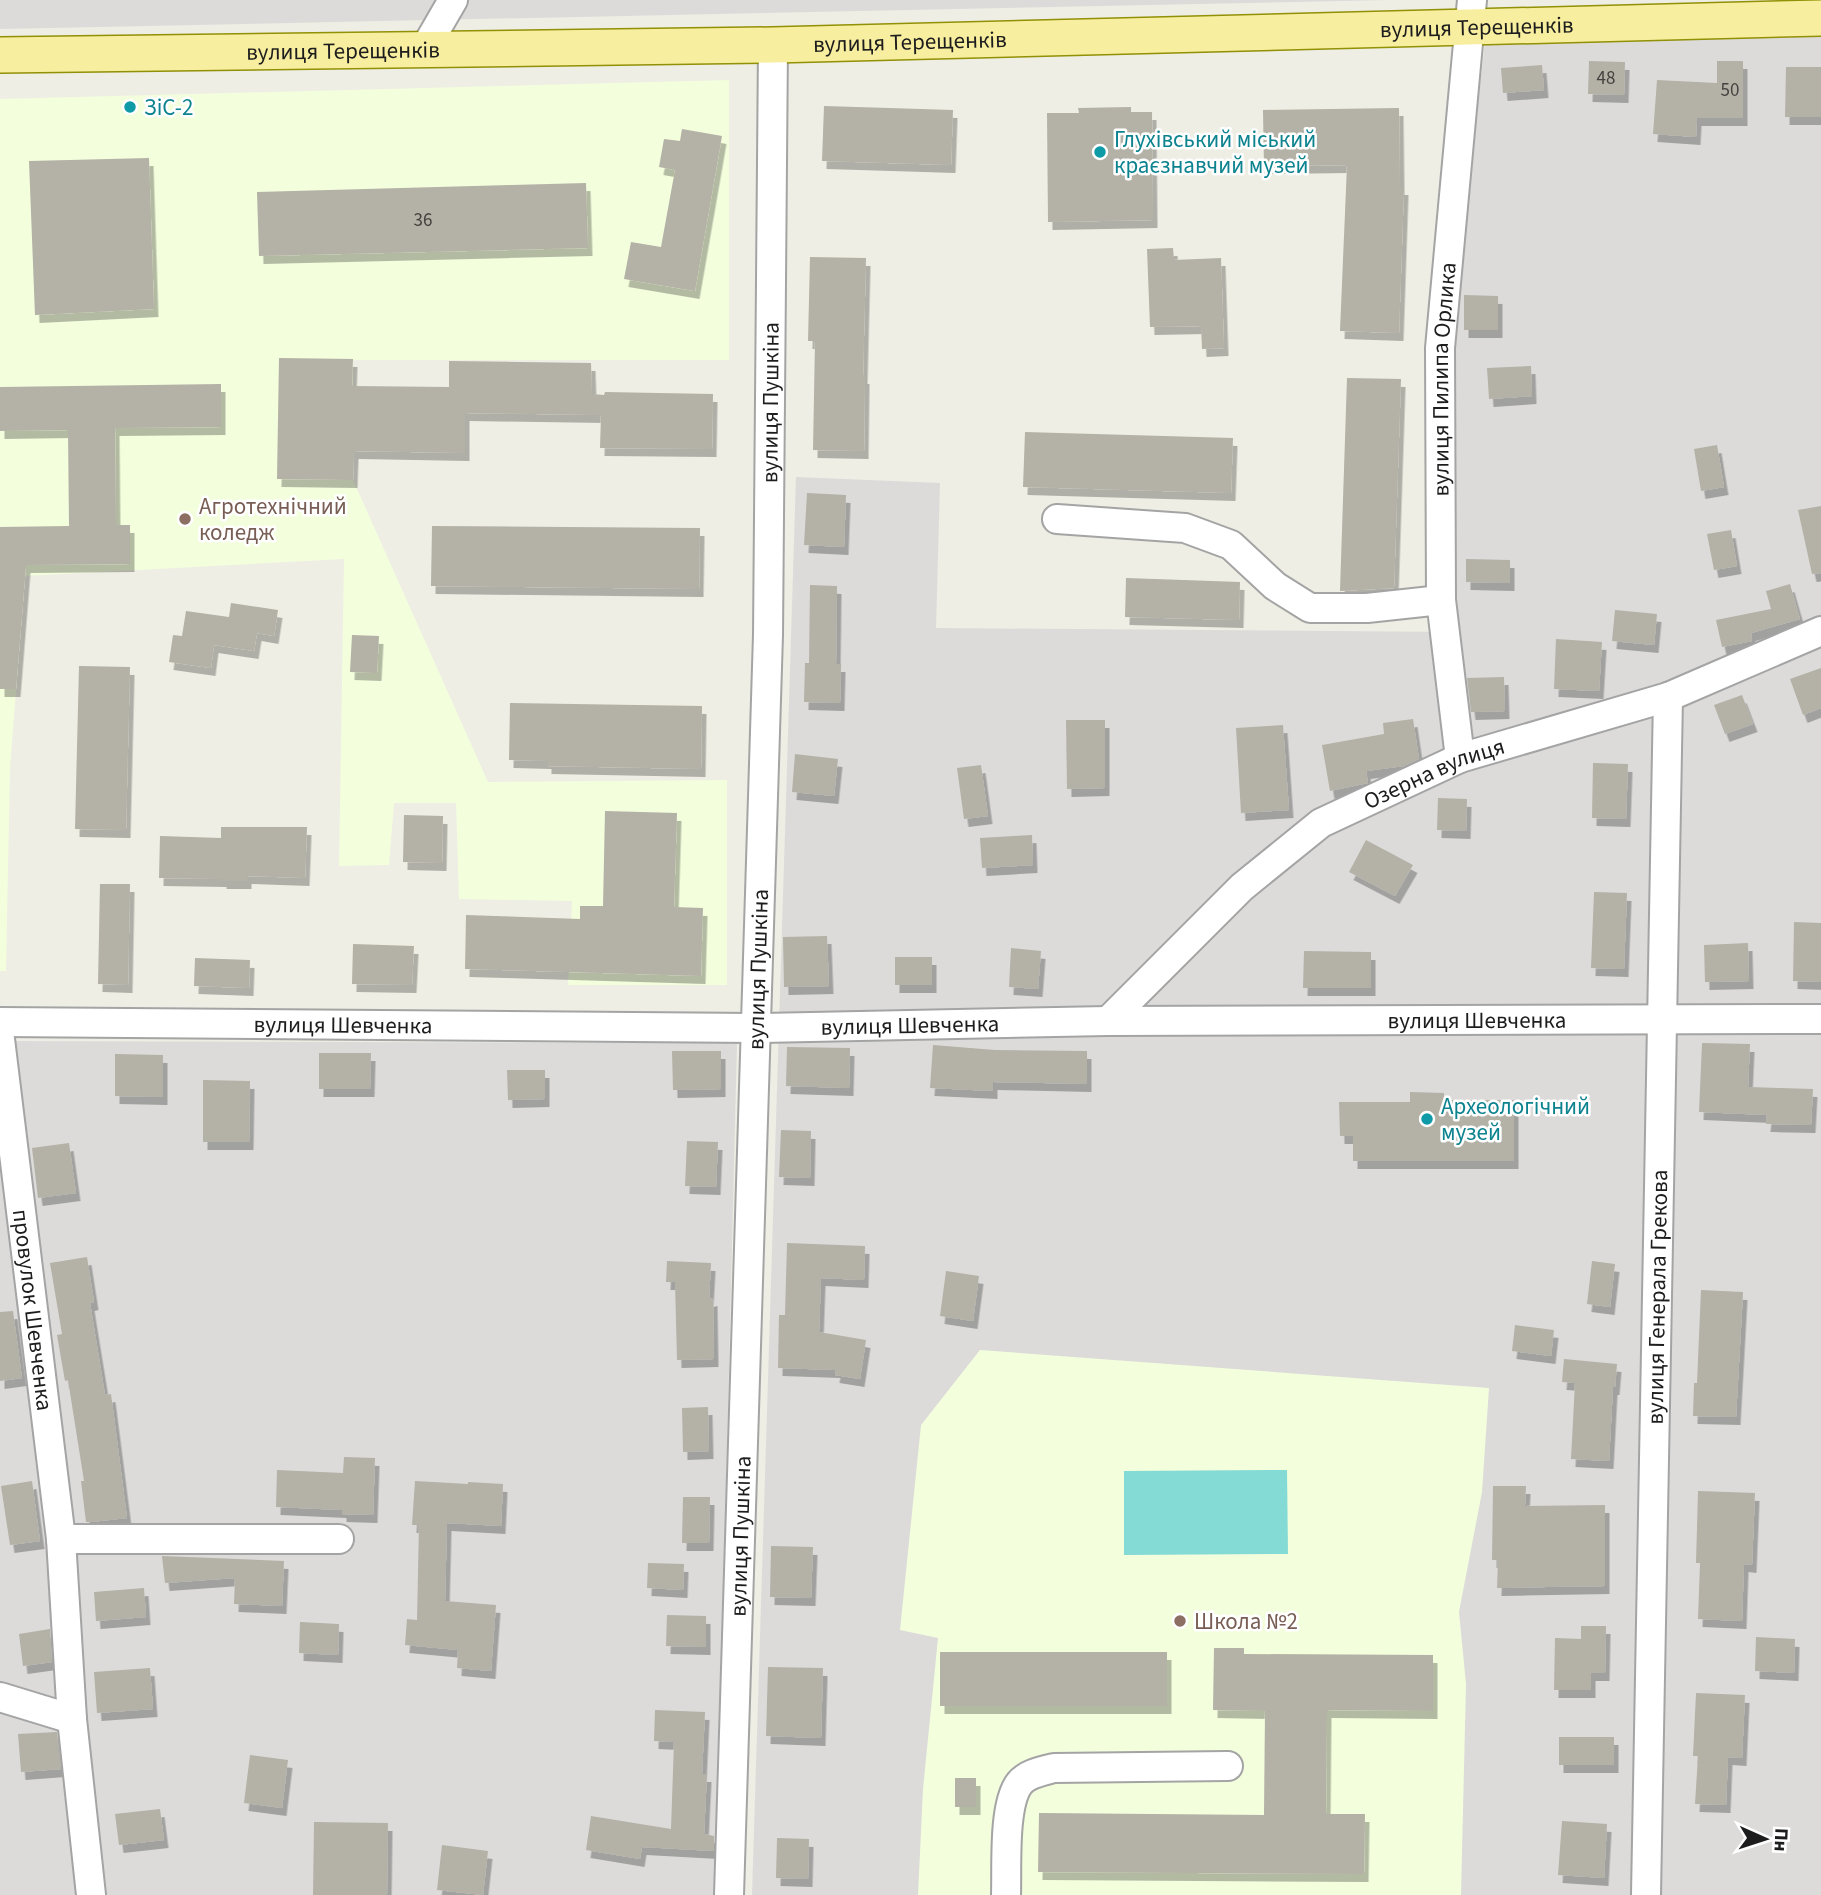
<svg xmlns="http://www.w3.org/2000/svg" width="1821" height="1895" font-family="'Source Sans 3',sans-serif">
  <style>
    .residential { fill: #dcdbda }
    .education { fill: #f3fedd }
    .pitch { fill: #84dad5 }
    .building { fill: #b4b1a6; filter: url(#shadow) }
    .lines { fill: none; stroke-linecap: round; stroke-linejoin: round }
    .minor-casing { stroke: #a4a4a4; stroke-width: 32 }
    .major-casing { stroke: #919006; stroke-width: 38 }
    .minor { stroke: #fff; stroke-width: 28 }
    .major { stroke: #f8ee9f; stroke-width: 35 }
    .culture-dot { fill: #0f9aa8; stroke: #fff; stroke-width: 2.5 }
    .education-dot { fill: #8d6e63; stroke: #fff; stroke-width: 2.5 }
    .labels { text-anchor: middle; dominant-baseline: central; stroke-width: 5; stroke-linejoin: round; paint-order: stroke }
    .number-label { font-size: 19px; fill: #43423f }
    .street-label { font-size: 23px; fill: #1d1d1d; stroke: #fff }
    .culture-label { font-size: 23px; fill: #0d838f; stroke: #fff; text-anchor: start }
    .education-label { font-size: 23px; fill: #785e54; stroke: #fff; text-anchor: start }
  </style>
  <defs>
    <filter id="shadow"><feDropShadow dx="4.5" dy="8" stdDeviation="0" flood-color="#0004"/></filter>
  </defs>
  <rect width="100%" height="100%" fill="#eeeee4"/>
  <path class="residential" d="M0 0H1389L0 29Z
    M1821 36V1895H752L796 477 940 483 936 628 1454 632 1450 337 1485 43Z
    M0 1041 737 1043 716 1895H0Z"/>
  <path class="education" d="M729 80V360H353V480L488 782 727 780V985H568L572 901 459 899 456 803H394L389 865 339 866 344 559 25 576 10 768 6 971H0V99Z
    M980 1350 1489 1388 1482 1492 1459 1612 1466 1684 1461 1895H918L923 1789 938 1638 900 1630 921 1425Z"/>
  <path class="pitch" d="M1287 1470 1288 1554 1124 1555V1471Z"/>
  <path class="building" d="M1589 61 1625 62 1624 95 1588 94Z
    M1717 61H1743V118H1697L1696 137 1653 134 1657 80 1717 83Z
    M1542 65 1544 90 1503 93 1501 68Z
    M1786 67H1821V117H1785Z
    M824 106 953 110 951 165 822 161Z
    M1131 107V112H1152L1153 220 1048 222 1047 113H1079L1078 108Z
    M1399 108 1400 187H1404L1399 333 1340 331 1347 165 1264 166 1263 110Z
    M682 129 722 136 695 291 624 279 631 242 661 247 675 170 659 167 664 139 680 141Z
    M149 158 154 309 35 315 29 161Z
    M586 183 588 248 259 256 257 192Z
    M1173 248 1174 260 1221 258 1224 348 1202 349 1201 326 1150 327 1147 249Z
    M810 257 866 258 863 376H865L864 451 813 450 815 341H808Z
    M1464 295 1498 296V330H1464Z
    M279 358 353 359 352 386 449 387V361L591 363 592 394 604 395 605 392 713 394 712 449 600 448 601 415 465 413V453L354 451 353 480 277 479Z
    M1531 366 1532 396 1489 399 1487 368Z
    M1347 378 1401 379 1394 588 1340 591Z
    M221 384V427L115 428 116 525H130V564L26 565 16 689H0V527L69 526 68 430 0 431V387Z
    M1025 432 1233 438 1231 493 1023 487Z
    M1717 445 1724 487 1701 491 1694 449Z
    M807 493 846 495 844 547 804 545Z
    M1821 506V573L1812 574 1798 510Z
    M432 526 700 528 699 589 431 586Z
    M1731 530 1737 566 1714 570 1707 534Z
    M1466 559 1510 560V583L1466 582Z
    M1126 578 1240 582 1239 620 1125 617Z
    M1790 584 1800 619 1751 633 1752 641 1722 647 1716 620 1771 609 1766 591Z
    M810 585 837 586 836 664H841L840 703 804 702 805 663H809Z
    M231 603 278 610 274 636 257 633 254 651 214 645 211 668 169 662 173 635 182 636 186 611 229 617Z
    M1615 610 1657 614 1654 645 1612 641Z
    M352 635 379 636 377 673 350 672Z
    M1556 639 1602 642 1599 691 1554 689Z
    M79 666 130 667 126 830 75 829Z
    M1821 668V708L1803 715 1790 679Z
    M1504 677 1505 711 1471 712 1467 678Z
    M1742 695 1753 724 1725 734 1714 705Z
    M510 703 702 706 701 769 547 766V761L509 760Z
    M1413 719 1419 759 1404 766 1366 771 1368 783 1330 791 1322 745 1384 734 1383 723Z
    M1066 720H1105V788L1067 789Z
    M1283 725 1289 810 1241 813 1236 728Z
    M795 754 838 759 834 796 792 792Z
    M1593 763 1628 764 1626 819 1592 818Z
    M981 765 988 816 964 819 957 768Z
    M1438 798 1467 799 1466 831 1437 830Z
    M605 811 677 813 674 907 703 908 701 976 465 969 466 915 580 919V906H603Z
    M404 815 443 816 442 863 403 862Z
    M221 827H307L305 878 247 876V881H222V879L159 878 160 836 221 838Z
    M1032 835 1033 865 982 868 980 838Z
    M1366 840 1413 865 1395 896 1349 872Z
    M100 884H130L128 985 98 984Z
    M1594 892 1627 893 1624 969 1591 968Z
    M1794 922 1821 923V982L1793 981Z
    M827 936 829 986 784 987 783 937Z
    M1748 943 1749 981 1705 982 1704 945Z
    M353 944 414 946 412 985 352 984Z
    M1011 948 1041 951 1038 989 1009 987Z
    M1304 951 1371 952V988H1303Z
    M895 957H932V985H895Z
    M195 958 250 960 249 988 194 986Z
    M1702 1043 1750 1044 1748 1087 1813 1089 1811 1125 1766 1124 1767 1115 1699 1112Z
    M933 1045 995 1050 1087 1051V1084L993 1082V1091L930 1088Z
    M787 1047 850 1048 849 1088 786 1086Z
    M672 1051H721V1089L673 1090Z
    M319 1053H371L370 1089H319Z
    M115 1054 163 1055V1097L115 1096Z
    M507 1070H545V1099L508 1100Z
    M203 1080 250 1081 249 1142H203Z
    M1410 1092 1444 1093V1100H1514V1161H1353V1136H1340L1339 1102H1410Z
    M781 1130 811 1131 810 1178 779 1177Z
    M687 1141 718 1142 716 1187 685 1186Z
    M69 1143 76 1193 38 1198 32 1148Z
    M787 1243 865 1246 864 1280 821 1278 819 1332 866 1340 860 1379 835 1375 836 1370 778 1368 779 1315H785Z
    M87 1257 94 1302 90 1303 105 1395 111 1394 127 1518 91 1522H86L81 1481H84L68 1380 65 1381 57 1335 62 1334 50 1263Z
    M667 1261 711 1263 709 1299 713 1298 714 1359 677 1360 675 1282H666Z
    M1592 1261 1615 1264 1610 1307 1587 1304Z
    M946 1271 979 1276 973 1321 940 1316Z
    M1701 1290 1743 1292 1736 1417 1693 1416 1694 1383H1697Z
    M13 1311 22 1378 0 1381V1312Z
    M1515 1325 1554 1330 1551 1356 1512 1351Z
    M1564 1359 1617 1364 1615 1387H1613L1609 1461 1571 1459 1575 1383 1562 1382Z
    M708 1407 709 1451 683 1452 682 1408Z
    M344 1457 375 1458 373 1515 342 1514V1510L276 1507 277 1470 343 1473Z
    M32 1481 40 1541 10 1545 1 1486Z
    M415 1481 468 1484V1482L503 1484 501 1526 447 1523 445 1601 496 1605 491 1671 457 1668 458 1650 405 1645 407 1619 417 1620 419 1525H412Z
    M1493 1486H1526L1525 1506 1605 1505V1586L1497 1588 1498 1560H1492Z
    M1698 1491 1755 1493 1752 1565 1744 1564 1742 1621 1698 1619 1700 1563H1696Z
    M683 1497H710L709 1543H682Z
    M771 1546 813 1547 811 1598 770 1597Z
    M162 1556 284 1561 282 1606 234 1604 235 1578 165 1583Z
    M648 1563 684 1564 683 1590 647 1588Z
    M144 1588 146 1617 96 1621 94 1592Z
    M667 1615 706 1616V1647L666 1646Z
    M300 1622 339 1624 338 1655 299 1653Z
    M1581 1626H1606L1605 1673H1591V1690H1554L1555 1638 1581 1639Z
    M50 1629 52 1662 23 1666 19 1634Z
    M1756 1637 1795 1639 1794 1673 1755 1671Z
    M1214 1648H1244V1654L1433 1655V1711L1327 1710 1326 1814H1365L1364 1874 1038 1872 1039 1813 1264 1815 1265 1711 1213 1710Z
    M940 1652H1167V1706H940Z
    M768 1667 823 1668 821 1738 766 1736Z
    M150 1668 153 1709 97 1713 94 1672Z
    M1696 1693 1745 1695 1742 1758 1728 1757 1726 1805 1695 1804 1698 1756H1693Z
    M655 1710 705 1712 702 1774H707L704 1834 714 1836V1851L642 1847 640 1859 586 1850 591 1816 671 1829 674 1742 654 1741Z
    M57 1732 61 1769 21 1772 18 1734Z
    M1559 1737H1614V1765H1559Z
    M250 1755 288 1760 282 1808 244 1803Z
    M955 1778H976V1807H955Z
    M160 1809 164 1840 119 1845 115 1814Z
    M1562 1821 1607 1824 1604 1878 1558 1875Z
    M314 1822 388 1823 387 1895H313Z
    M777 1838 809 1839 808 1879 776 1878Z
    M442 1845 488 1851 483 1895 437 1890Z"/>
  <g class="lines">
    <g class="minor-casing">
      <g id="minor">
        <path d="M424 50 453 0"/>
        <path d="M1057 519 1185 528 1231 545 1275 586 1310 608H1367L1441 600"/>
        <path id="s1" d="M1460 758 1441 600 1440 348 1472 0"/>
        <path id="s2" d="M1108 1021 1242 887 1321 823 1460 758 1668 697 1821 631"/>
        <path id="s3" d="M0 1022 756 1028 1108 1021 1821 1019"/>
        <path id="s4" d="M0 1039 61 1539 72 1719 91 1895"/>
        <path d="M61 1539H339"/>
        <path d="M0 1697 72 1719"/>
        <path id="s5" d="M729 1895 768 635 773 45"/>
        <path d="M1006 1895C1007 1867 1003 1806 1019 1784 1026 1774 1042 1771 1054 1768L1228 1766"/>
        <path id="s6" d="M1646 1895 1668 697"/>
      </g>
    </g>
    <g class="major-casing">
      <g id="major">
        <path id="s7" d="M0 55 773 45 1821 18"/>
      </g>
    </g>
    <use href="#minor" class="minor"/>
    <use href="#major" class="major"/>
  </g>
  <g class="culture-dot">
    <circle cx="130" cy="107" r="7"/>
    <circle cx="1100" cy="152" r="7"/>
    <circle cx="1427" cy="1119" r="7"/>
  </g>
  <g class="education-dot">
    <circle cx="185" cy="519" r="7"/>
    <circle cx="1180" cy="1621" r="7"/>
  </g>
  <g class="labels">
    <g class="number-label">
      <text x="1606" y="78">48</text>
      <text x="1730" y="90">50</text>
      <text x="423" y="220">36</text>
    </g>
    <g class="street-label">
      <text stroke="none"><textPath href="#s7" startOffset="1477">вулиця Терещенків</textPath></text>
      <text stroke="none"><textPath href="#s7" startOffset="910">вулиця Терещенків</textPath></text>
      <text stroke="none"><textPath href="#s7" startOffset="343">вулиця Терещенків</textPath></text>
      <text stroke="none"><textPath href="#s1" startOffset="380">вулиця Пилипа Орлика</textPath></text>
      <text stroke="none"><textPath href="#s5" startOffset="1493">вулиця Пушкіна</textPath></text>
      <text stroke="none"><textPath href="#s2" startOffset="415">Озерна вулиця</textPath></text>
      <text stroke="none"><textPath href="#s5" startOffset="926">вулиця Пушкіна</textPath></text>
      <text stroke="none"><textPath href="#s3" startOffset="1477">вулиця Шевченка</textPath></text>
      <text stroke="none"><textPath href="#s3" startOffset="343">вулиця Шевченка</textPath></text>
      <text stroke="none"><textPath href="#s3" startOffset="910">вулиця Шевченка</textPath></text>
      <text stroke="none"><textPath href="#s6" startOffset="598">вулиця Генерала Грекова</textPath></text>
      <text stroke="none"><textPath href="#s4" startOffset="273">провулок Шевченка</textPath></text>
      <text stroke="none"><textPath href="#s5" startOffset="359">вулиця Пушкіна</textPath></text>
    </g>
    <g class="culture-label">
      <text x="144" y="107">ЗіС-2</text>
      <text x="1114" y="139">Глухівський міський<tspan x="1114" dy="26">краєзнавчий музей</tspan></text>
      <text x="1441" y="1106">Археологічний<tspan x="1441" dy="26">музей</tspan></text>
    </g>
    <g class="education-label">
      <text x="199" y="506">Агротехнічний<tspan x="199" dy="26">коледж</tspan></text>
      <text x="1194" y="1621">Школа №2</text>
    </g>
  </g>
  <g transform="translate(1765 1839) rotate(93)" stroke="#ffffff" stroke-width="5" paint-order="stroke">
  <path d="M0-5L12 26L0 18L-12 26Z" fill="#1d1d1d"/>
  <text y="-10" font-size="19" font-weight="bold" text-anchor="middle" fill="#1d1d1d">Пн</text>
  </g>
</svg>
